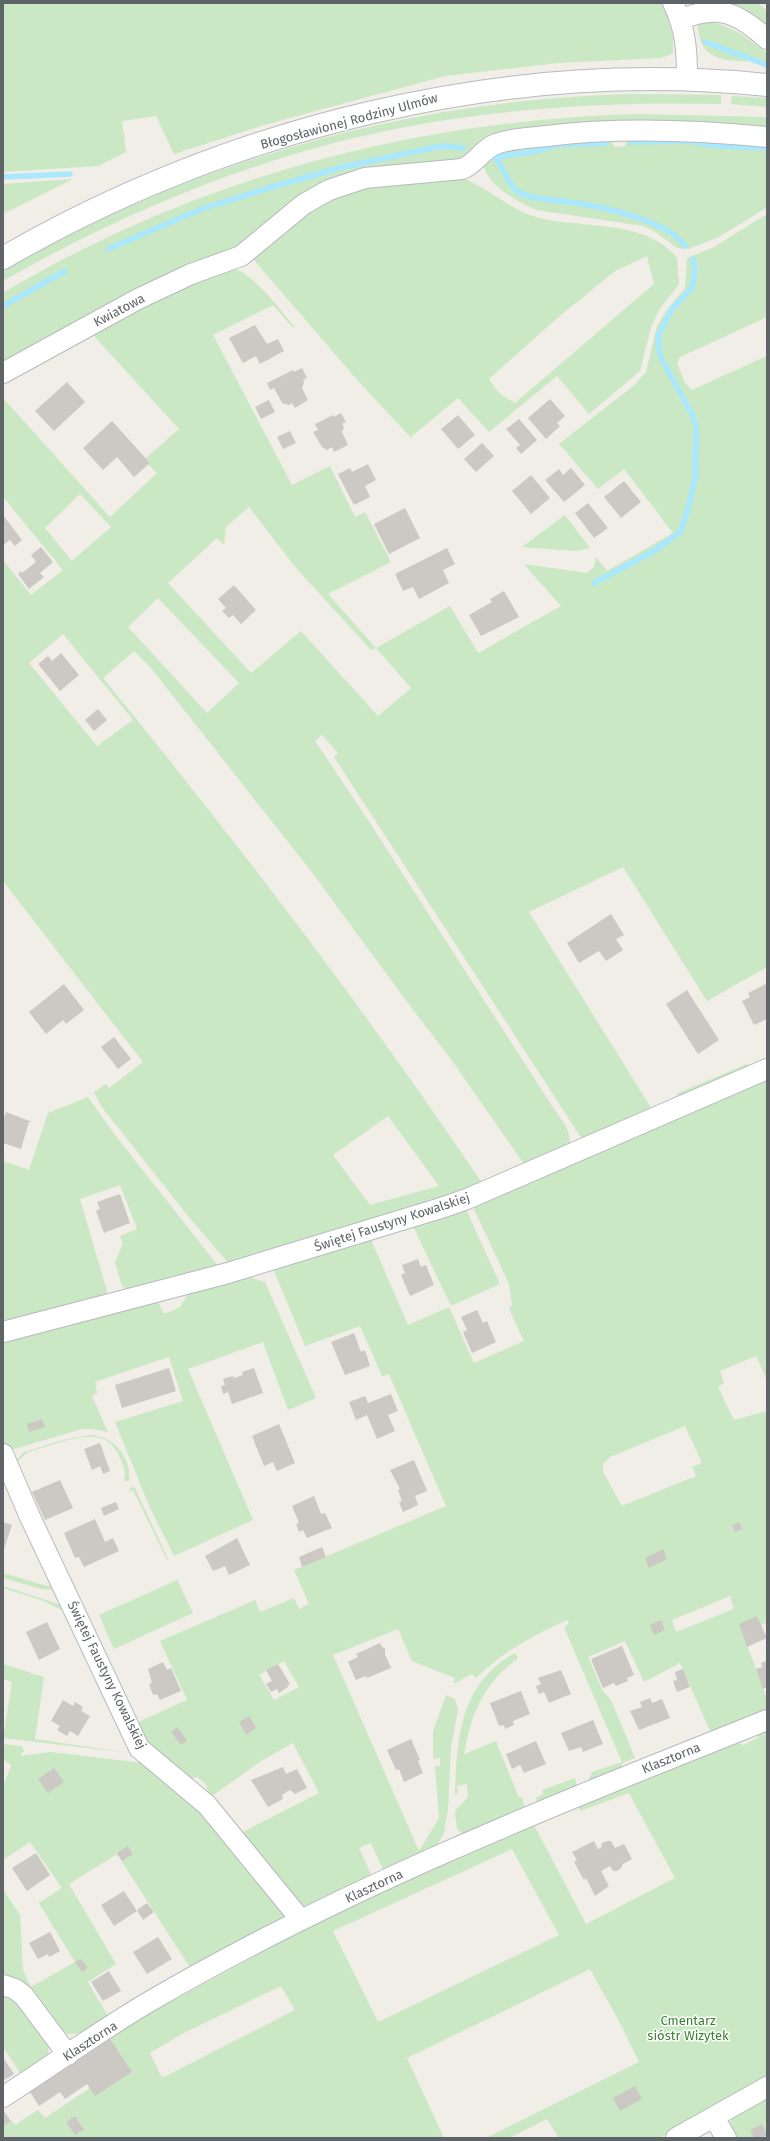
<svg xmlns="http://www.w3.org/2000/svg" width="770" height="2141" font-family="'Fira Sans',sans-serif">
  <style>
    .green { fill: #c9e8c3; fill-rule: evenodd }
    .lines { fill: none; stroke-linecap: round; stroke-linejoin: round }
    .stream { stroke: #a9e8ff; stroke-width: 5.5 }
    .building { fill: #ccc8c4 }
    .street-casing { stroke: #b7babe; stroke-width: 22 }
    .secondary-casing { stroke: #b5bbbf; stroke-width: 24 }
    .street { stroke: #fff; stroke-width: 20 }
    .secondary { stroke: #fff; stroke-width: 22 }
    .labels { text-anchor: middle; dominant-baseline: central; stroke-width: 3; stroke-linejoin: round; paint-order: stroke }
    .street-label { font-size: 13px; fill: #5e6468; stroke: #fff }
    .park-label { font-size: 13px; fill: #3b8232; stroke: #fff }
  </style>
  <rect width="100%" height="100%" fill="#f1ede7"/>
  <path class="green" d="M3 3H663L673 37V54L661 58 558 63 445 76 264 125 174 154 156 116 122 121 126 152 98 166 3 172Z
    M718 3H758L767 11V28C752 14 738 7 718 3Z
    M704 21C730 24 746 37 767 53V62C735 60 699 67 698 25Z
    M636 94 721 95V104C566 100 407 115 260 165 170 195 85 234 3 281V271C198 159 410 99 636 94Z
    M732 96 767 98V107L731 104Z
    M638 114 767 117V131L588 128 458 161 365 172 242 249 3 368V293C195 178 415 120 638 114Z
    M632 136 767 146V207L719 237 689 249 677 248 654 231 643 226 537 210C520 204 481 182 484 161L506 149 610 140 615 147 625 146 627 140Z
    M460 177C488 187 511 211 539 218 583 229 646 219 677 258L679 284 659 310 651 327 640 371 589 414 557 376 489 432 458 398 411 437 417 444 359 382 253 259 297 217 350 186ZM647 256 654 284 515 403 499 393 489 379 555 320 615 271Z
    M73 179 3 214V184Z
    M767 214V317L680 357 677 363 685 383 692 390 767 356V967L707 1001 623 867 529 912 655 1114 582 1139 334 757 338 753 322 735 315 741 370 823 554 1109C562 1120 573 1133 569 1148L482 1188 232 1267 192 1221 101 1106 94 1092 106 1084 109 1088 143 1062 3 881V560L31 595 63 570 3 497V398L110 517 157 473 148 464 150 463 146 458 179 429 95 337 93 331 119 314 231 268C253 272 279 309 294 326L293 328 273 305 213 335 292 485 330 466 355 517 365 512 391 562 328 594 376 648 450 606 478 653 561 606 524 564 587 573 594 567 596 557 607 571 673 533 624 469 598 489 559 444 633 386 646 372 657 326 666 311 685 288 687 258 714 247ZM80 494 111 527 72 561 45 528ZM249 507 296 568 371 650 376 648 411 688 378 716 301 631 251 673 168 583 217 538 224 545 226 527ZM158 598 239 683 207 713 128 627ZM63 634 133 720 97 746 29 663ZM134 651 151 668 311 871 408 1003 453 1062 524 1164 482 1183C365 1009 236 841 103 678ZM388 1116 439 1186 370 1205 333 1155Z
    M565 515 590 548 577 551 522 547Z
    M747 1064 752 1072 678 1097 676 1094Z
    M767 1074V1380L756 1356 720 1371 724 1383 718 1387 734 1420 767 1411V1622L743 1634 767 1699V1715L711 1733 680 1663 644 1682 625 1641 588 1657 603 1691 611 1700 635 1758 622 1763V1768L589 1780 592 1772 622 1762 564 1627 569 1623 567 1620C531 1637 505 1650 476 1678L472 1674 453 1684 455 1678 412 1661 398 1629 333 1655 419 1851 439 1818 435 1766H440V1758L433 1759V1731L446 1695 455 1699 458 1710 451 1747 448 1809 444 1833 435 1849 385 1874 371 1843 359 1848 373 1879 305 1908 295 1902 239 1834 319 1793 293 1743 261 1761 211 1797 207 1793V1785L197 1777 190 1779 148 1744 136 1723 187 1700 160 1641 255 1600 260 1612 294 1598 299 1609 309 1604 294 1570 446 1506 389 1374 382 1376 360 1326 305 1346 273 1268 369 1235 408 1325 449 1307 474 1363 524 1341 509 1309 512 1305 509 1284 473 1207ZM685 1426 702 1463 692 1467 696 1476 622 1506 603 1472V1464L610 1457ZM730 1596 734 1609 676 1632 672 1620ZM284 1661 299 1687 274 1700 259 1675Z
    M88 1097 115 1135 219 1267 128 1294 127 1289 122 1286 115 1263 123 1243 120 1236 137 1229 120 1185 80 1199 107 1291 105 1300 3 1327V1161L29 1170 48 1113Z
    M464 1205 500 1284 451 1306 411 1222Z
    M248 1277 265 1282 316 1398 288 1410 263 1342 188 1369 253 1520 174 1556 150 1508 115 1422 183 1401 169 1357 95 1382 97 1393 92 1396 108 1432 92 1429H82L7 1451 3 1442V1337L158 1302 164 1314 180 1307 188 1294Z
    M90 1435C113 1436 132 1457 129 1481H124C126 1471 124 1467 120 1458 107 1426 76 1438 51 1445 43 1448 33 1449 27 1453 22 1456 18 1462 14 1466L13 1464 24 1452 63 1440Z
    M131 1487 135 1488 168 1559 167 1560 133 1490 129 1492Z
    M3 1573 47 1586 57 1583 55 1590 41 1589 3 1578Z
    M177 1580 193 1613 114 1649 99 1615Z
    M3 1586 61 1605 71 1615 44 1601 3 1588Z
    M515 1653 518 1658C483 1685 472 1711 464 1754L496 1741 519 1798 522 1797 525 1808 465 1836 457 1829 455 1811 468 1797 467 1784 457 1786 458 1794 455 1793C457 1737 460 1683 515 1653Z
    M3 1664 44 1677 35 1739 130 1753 3 1738 12 1682 3 1679Z
    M767 1725V2078L660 2138H559L547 2119 509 2138H486L639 2062 619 2021 590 1969 407 2058 444 2138H3V2126L11 2121 15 2125 38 2110 45 2118 90 2088 110 2039 153 2011 307 1928 425 1872 534 1825 586 1924 675 1878 629 1793 580 1811 578 1805 724 1748 738 1743 743 1745 758 1738 757 1732ZM512 1849 559 1935 378 2022 333 1931ZM281 1986 295 2010 162 2078 150 2053 182 2034ZM75 2116 84 2128 75 2135 66 2122Z
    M3 1744 22 1746 24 1751 20 1756 51 1752 143 1763 194 1799 286 1917 191 1969 117 1854 69 1884 116 1964 88 1982 109 2018 86 2033 67 2034 41 2006 44 2004C31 1989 23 1979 3 1975V1889L20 1915 23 1970 31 1987 75 1962 39 1903 62 1888 30 1842 3 1860V1787L11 1765 3 1759Z
    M575 1778 577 1788 537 1804 536 1798 543 1794 542 1790Z
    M3 1993 15 1998 49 2042 48 2056 20 2073 3 2047Z
    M767 2096V2138H734L729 2125 733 2117Z"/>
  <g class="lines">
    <path class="stream" d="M705 42 767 65
      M631 142 688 141 716 146 764 148
      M606 143 556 145 537 151 502 156 496 159C503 167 510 187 518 192 533 200 552 199 569 202 599 206 668 220 685 246
      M3 177 70 174
      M108 249 202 209 272 187 339 168 441 146 463 148
      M3 306 65 271
      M594 583 654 551 680 532 687 513 695 478 696 427 693 416 661 358 658 344 659 334 672 309 692 288 695 271 693 259"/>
  </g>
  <path class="building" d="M255 325 267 344 278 339 284 351 260 364 256 356 243 363 229 338Z
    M302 368 307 378 303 380 304 383 302 388 308 400 295 408 292 403 289 405 282 403 274 388 270 390 267 383 293 370 294 372Z
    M67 382 85 402 54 431 35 411Z
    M550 399 565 416 557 423 560 426 546 439 528 418Z
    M269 400 275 412 261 419 255 407Z
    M341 413 346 422 342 424 344 427 342 432 348 445 334 452 332 447 327 450 322 447 313 432 318 430 315 424 333 415 334 417Z
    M458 415 475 435 458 449 441 429Z
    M519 419 537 440 521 454 516 448 520 445 506 429Z
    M112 421 150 463 134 477 117 457 103 470 83 448Z
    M290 431 296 443 283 449 277 437Z
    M482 443 494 456 476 472 464 459Z
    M368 464 376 480 365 486 370 497 354 505 338 474 350 468 352 472Z
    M571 468 585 485 564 502 545 480 559 469 563 475Z
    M531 475 550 498 531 514 512 491Z
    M624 481 641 502 621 518 604 497Z
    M588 503 608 528 594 538 575 513Z
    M405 508 420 538 389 554 374 524Z
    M3 515 22 540 15 546 10 540 3 545Z
    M41 547 53 562 40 573 44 577 29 589 18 574 21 571 22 573 36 562 31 555Z
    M447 548 455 564 443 570 449 583 419 599 413 587 403 591 395 574Z
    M234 585 256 610 241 624 233 615 229 618 222 611 226 608 218 599Z
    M504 591 519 617 481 636 469 615 492 602 490 599Z
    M61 653 79 675 60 691 38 664 48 656 52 661Z
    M98 709 107 720 94 731 85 720Z
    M611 914 624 935 616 939 623 950 606 961 599 951 579 963 567 943Z
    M64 984 84 1010 66 1024 63 1020 46 1034 29 1012Z
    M766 984 767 1019 754 1025 742 1001 750 997 748 993Z
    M687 990 719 1040 698 1054 666 1004Z
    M114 1037 131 1059 118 1069 101 1047Z
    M6 1112 32 1122H29L21 1149 3 1143V1120Z
    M120 1194 130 1223 104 1233 96 1211 100 1209 97 1202Z
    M418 1259 421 1267 426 1265 434 1285 410 1296 401 1275 405 1273 402 1265Z
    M477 1310 483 1323 487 1321 496 1342 472 1353 463 1332 467 1330 461 1317Z
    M354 1333 361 1352 365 1350 370 1366 345 1375 331 1342Z
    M169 1368 176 1391 122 1408 115 1385Z
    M254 1368 263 1393 232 1404 228 1392 223 1394 221 1386 225 1385 223 1379 233 1376 234 1378 243 1375 242 1372Z
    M391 1394 398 1411 388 1415 395 1431 377 1439 367 1415 356 1420 349 1402 365 1396 368 1403Z
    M42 1419 45 1427 29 1432 27 1424Z
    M279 1424 295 1463 277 1471 273 1462 264 1466 252 1436Z
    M100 1443 110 1471 103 1474 100 1466 92 1470 84 1449Z
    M414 1460 427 1491 415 1496 418 1505 403 1512 399 1502 402 1501 398 1490 400 1489 390 1470Z
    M60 1480 73 1508 45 1520 32 1492Z
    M314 1496 321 1514 325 1513 332 1528 307 1538 303 1530 299 1532 296 1524 299 1523 292 1506Z
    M116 1502 119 1509 104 1516 101 1508Z
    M95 1519 105 1542 113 1538 119 1551 84 1567 79 1557 75 1558 64 1533Z
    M3 1522 12 1525 3 1552Z
    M739 1522 742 1529 735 1532 732 1525Z
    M237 1538 250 1565 229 1575 225 1566 213 1571 205 1556Z
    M322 1547 326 1557 302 1567 299 1557Z
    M663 1549 667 1559 649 1568 645 1558Z
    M757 1616 767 1638 747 1647 739 1624Z
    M661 1620 665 1630 654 1635 650 1625Z
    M47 1622 60 1649 39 1660 26 1632Z
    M380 1643 382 1647 385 1648V1654L391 1668 367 1678 366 1676 356 1680 348 1662 358 1657 356 1654Z
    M622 1646 634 1675 627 1678 628 1681 616 1686 614 1683 603 1688 591 1659Z
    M766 1661 767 1687 763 1689 756 1669 762 1667 761 1663Z
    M163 1662 167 1670 171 1668 181 1691 160 1700 157 1694 153 1695 149 1684 152 1683 148 1669Z
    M278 1664 290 1684 287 1686 288 1687 279 1693 277 1689 271 1692 266 1684 272 1681 266 1670Z
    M683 1669 690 1687 677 1692 673 1681 677 1680 675 1672Z
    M561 1670 571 1694 549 1703 544 1692 539 1694 536 1686 541 1684 538 1678Z
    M521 1691 530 1714 513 1721 514 1725 505 1729 504 1725 499 1726 490 1703Z
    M650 1698 652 1703 662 1699 670 1718 639 1730 630 1711 642 1707 640 1702Z
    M63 1700 73 1706 75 1702 83 1707 81 1711 90 1716 78 1736 70 1731 67 1736 57 1730 60 1726 51 1721Z
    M249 1716 256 1728 246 1735 239 1722Z
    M593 1720 603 1744 583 1752 581 1747 569 1751 561 1733Z
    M177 1727 187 1740 181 1745 171 1732Z
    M411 1739 420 1760 418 1761 423 1773 404 1782 399 1769 396 1770 387 1750Z
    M536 1741 546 1764 524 1773 520 1765 512 1769 506 1754Z
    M283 1767 286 1774 297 1769 307 1788 295 1794 290 1790 282 1795 283 1799 268 1807 251 1780Z
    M54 1768 64 1782 48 1793 38 1779Z
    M594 1841 598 1849 601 1848 602 1843 607 1841H611L615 1848 624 1844 632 1859 623 1864 621 1868 617 1871H613L610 1866 601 1871 609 1886 595 1896 586 1878 584 1880 574 1862 577 1860 572 1852Z
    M128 1846 133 1854 122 1861 117 1853Z
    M36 1853 50 1875 27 1891 12 1868Z
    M124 1891 137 1911 114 1926 101 1905Z
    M147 1903 154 1912 143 1920 137 1910Z
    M50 1932 60 1951 49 1957 48 1954 38 1959 29 1943Z
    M158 1937 172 1959 147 1974 133 1952Z
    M81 1959 88 1968 82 1972 75 1962Z
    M109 1971 121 1991 103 2001 91 1982Z
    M110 2039 132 2072 95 2096 87 2084 65 2099 60 2092 39 2106 30 2092Z
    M3 2057 14 2074 3 2081Z
    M635 2086 642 2099 620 2111 613 2098Z
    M3 2110 11 2121 3 2126Z
    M75 2116 84 2129 75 2135 66 2122Z
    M762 2124 767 2135 762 2138H754L750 2130Z"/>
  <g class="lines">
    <g class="street-casing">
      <path id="street" d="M673 3C686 30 687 50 687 79
        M680 20C718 3 738 13 767 39
        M3 373 138 299 191 274 241 256 304 204 329 190 365 178 462 169C476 164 482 149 496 144 512 138 531 138 547 136 620 127 694 130 767 137
        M3 1332 228 1273 441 1208 467 1199 767 1069
        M3 1454 30 1517 139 1748 207 1805 301 1920
        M3 1985 15 1989 24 1996 68 2055
        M3 2097C51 2066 98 2032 147 2003 343 1888 556 1804 767 1720
        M714 2117 726 2138
        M676 2138 767 2087"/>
    </g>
    <g class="secondary-casing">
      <path id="secondary" d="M3 258C230 127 505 58 767 85"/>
    </g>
    <use href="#street" class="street"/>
    <use href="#secondary" class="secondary"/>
  </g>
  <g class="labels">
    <g class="street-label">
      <text transform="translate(349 121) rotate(-15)">Błogosławionej Rodziny Ulmów</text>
      <text transform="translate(119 310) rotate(-28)">Kwiatowa</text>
      <text transform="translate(392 1222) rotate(-18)">Świętej Faustyny Kowalskiej</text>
      <text transform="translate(107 1675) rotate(64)">Świętej Faustyny Kowalskiej</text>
      <text transform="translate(671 1758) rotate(-22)">Klasztorna</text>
      <text transform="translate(374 1886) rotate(-25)">Klasztorna</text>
      <text transform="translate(90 2041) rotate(-33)">Klasztorna</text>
    </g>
    <g class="park-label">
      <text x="688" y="2020">Cmentarz<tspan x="688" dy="15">sióstr Wizytek</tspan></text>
    </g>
  </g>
  <rect width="770" height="2141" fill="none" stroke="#5e6468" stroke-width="8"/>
</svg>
